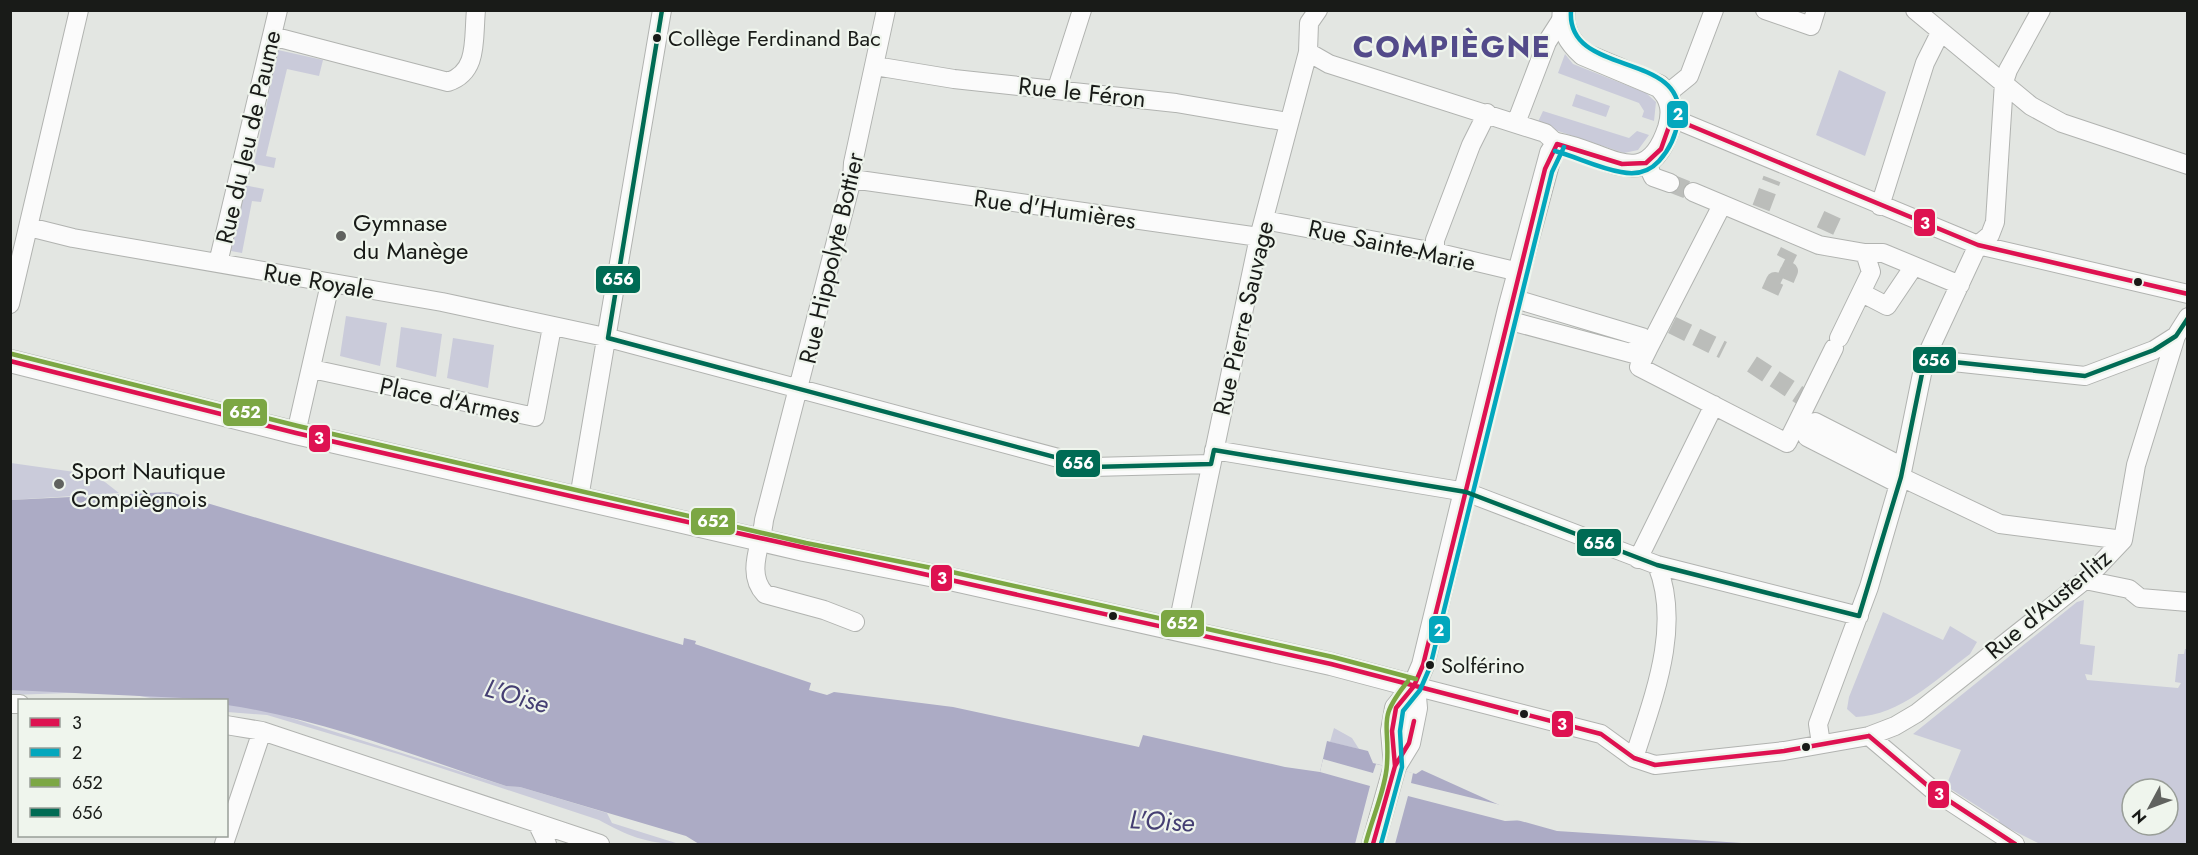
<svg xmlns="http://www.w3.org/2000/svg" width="2198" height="855" font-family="Jost,sans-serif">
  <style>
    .green { fill: #cacbda; fill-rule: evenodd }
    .water { fill: #acabc5 }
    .pier { fill: #e3e6e2 }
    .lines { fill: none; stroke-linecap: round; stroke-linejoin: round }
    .minor-tunnel { stroke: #bbbdba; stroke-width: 18; stroke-dasharray: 18 9; stroke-linecap: butt }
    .minor-casing { stroke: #b1b3b0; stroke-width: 20 }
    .major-casing { stroke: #b1b3b0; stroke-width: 24 }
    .minor { stroke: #fbfbfb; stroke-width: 18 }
    .major { stroke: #fbfbfb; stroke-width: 22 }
    .bus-1-casing { stroke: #eff5ed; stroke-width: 9 }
    .bus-2-casing { stroke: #eff5ed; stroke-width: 9 }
    .bus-3-casing { stroke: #eff5ed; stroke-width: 9 }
    .bus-4-casing { stroke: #eff5ed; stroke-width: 9 }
    .bus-1 { stroke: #de1251; stroke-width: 4.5 }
    .bus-2 { stroke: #03a7bd; stroke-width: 4.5 }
    .bus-3 { stroke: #7ca744; stroke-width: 4.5 }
    .bus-4 { stroke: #006b54; stroke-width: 4.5 }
    .bus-dot { fill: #191b18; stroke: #eff5ed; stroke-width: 2 }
    .poi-dot { fill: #60625f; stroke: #eff5ed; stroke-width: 2 }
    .labels { text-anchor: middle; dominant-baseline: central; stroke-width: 4.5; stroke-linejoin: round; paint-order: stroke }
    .bus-label { font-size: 22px; fill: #191b18; stroke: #eff5ed; text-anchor: start }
    .street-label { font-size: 24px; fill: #191b18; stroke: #eff5ed }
    .poi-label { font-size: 24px; fill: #191b18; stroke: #eff5ed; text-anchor: start }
    .water-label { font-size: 26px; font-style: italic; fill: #453f73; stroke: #eff5ed }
    .district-label { font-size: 30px; font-weight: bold; letter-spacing: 1.5px; fill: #534b8a; stroke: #eff5ed }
    .line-badge { stroke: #eff5ed; stroke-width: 2 }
    .badge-label { font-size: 16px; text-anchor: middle; font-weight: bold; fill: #fff }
  </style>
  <rect width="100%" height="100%" fill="#e3e6e2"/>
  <path class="green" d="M278 50 323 60 319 76 287 69 266 156 276 158 274 168 254 164Z
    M1565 54 1573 64 1646 93 1656 102 1654 121 1642 117 1644 111 1639 103 1558 73Z
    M1839 70 1886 92 1865 156 1816 135Z
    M1576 94 1610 106 1606 117 1572 106Z
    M1543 111 1629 138 1637 131 1649 135 1638 150 1624 153 1537 124Z
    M244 185 264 189 261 202 252 201 242 253 231 251Z
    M346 316 387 323 380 366 340 356Z
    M401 327 442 334 436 377 396 367Z
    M453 338 494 345 488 388 447 378Z
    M11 463 96 475 119 493 11 500Z
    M2084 600 2080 644 2095 646 2092 675 2085 674 2087 680 2178 688 2181 683 2175 682 2178 654H2184L2185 649H2187V844H2040L1998 823 1999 820 1946 786 1961 750 1913 734 2077 602ZM2132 789H2168V825H2132Z
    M1883 612 1943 640 1950 626 1977 642 1970 654C1935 680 1901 715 1856 717L1847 709 1849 697Z
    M10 685 234 700 506 786 520 787 607 813 612 823 679 844C647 844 626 835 599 820L398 754 267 715 227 712 226 700H161L129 694 67 693 11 695Z
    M1334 728 1352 738 1359 749 1330 742Z"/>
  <path class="water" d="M170 492 683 645 684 638 696 641 695 644 811 683 809 690 827 695 834 692 953 707 1139 747 1143 735 1285 767 1320 772 1327 741 1368 751 1373 763 1416 774 1422 770 1506 808 1510 818 1557 831 1757 844H699L686 836 520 787 506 786C414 756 322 719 227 705L226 700 11 690V500Z"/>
  <path class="pier" d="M1323 759 1373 773 1376 764 1413 773 1411 783 1509 807 1511 815 1528 820 1505 821 1408 796 1395 844H1355L1370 786 1320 772Z"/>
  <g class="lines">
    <path class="minor-tunnel" d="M1670 183 1693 192
      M1761 208 1772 179
      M1825 231 1836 207
      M1770 292 1775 281 1783 285 1789 271 1781 267 1789 251
      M1672 325 1723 350
      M1752 364 1801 396"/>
    <g class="minor-casing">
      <path id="minor" d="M1765 10 1811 26 1816 10
        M1915 10 2031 106 2062 123 2188 165
        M272 36 448 82C479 72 473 39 476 10
        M1308 52 1329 64 1545 133 1557 144
        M875 66 954 79 1176 103 1288 122
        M1057 88 1082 10
        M1668 93 1689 76 1714 10
        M1672 118 1978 245 2188 294
        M1516 123 1547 42 1563 17
        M1647 164 1653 177 1670 183
        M852 179 1259 237
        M1693 192 1819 245 1865 253H1883L1960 285
        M1880 206 1925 63 1940 33
        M1264 220 1435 252 1519 272
        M29 227 73 238 442 302 605 337 1092 467 1211 464
        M1435 252V240L1471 145 1487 113
        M218 263 278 10
        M1862 293 1887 306 1914 266
        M10 304 79 10
        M1507 320 1634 354 1642 337 1512 298
        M1839 338 1871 272 1865 253
        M1644 347 1648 349 1639 367 1787 443 1797 423 1811 430
        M1648 349 1722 205
        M1925 359 2085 376 2154 350 2176 336
        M312 369 535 417 552 327
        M1797 423 1834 348
        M296 433 330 284
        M1214 450 1466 492 1657 565 1859 616
        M1901 477 2000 524 2123 540
        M1899 484 1807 437 1815 422 1903 467
        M579 498 662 10
        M1638 559 1714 405
        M2085 580 2129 589 2140 598 2188 602
        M855 622 824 610 765 594C745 573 762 544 764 520L852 179 853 163 886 10
        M1177 629 1259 237 1308 52 1309 23 1318 10
        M1414 686 1601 734 1634 758 1655 765 1784 751 1869 736 1895 726 1917 713 2085 580 2123 540 2136 465 2176 336 2188 317
        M10 704H20
        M226 725 262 731 600 844
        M1869 736 1934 791 2015 844
        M1821 744 1818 724 1869 587 1901 477 1925 359 1978 245 1990 235 1995 222 2004 82 2008 70 2041 10
        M1634 758C1653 698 1682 627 1657 565
        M538 825 547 844
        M224 844 262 731"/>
    </g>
    <g class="major-casing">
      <path id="major" d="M10 361 296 433 804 550 950 579 1331 664 1414 686
        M1395 766 1392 731 1396 708 1414 686 1423 665 1509 309 1551 153 1557 144C1606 152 1646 197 1669 128 1674 111 1672 98 1659 86L1583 54C1570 42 1561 29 1564 10
        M1373 844 1395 766 1409 743 1416 708 1414 686"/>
    </g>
    <use href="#minor" class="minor"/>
    <use href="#major" class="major"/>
    <g class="bus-1-casing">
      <path id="bus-1" d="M1672 118 1978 245 2188 294
        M1557 144 1622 164 1646 163 1661 149 1672 118
        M10 361 296 433 579 498 1331 664 1601 734 1634 758 1655 765 1784 751 1869 736
        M1869 736 1934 791 2015 844
        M1395 766 1392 731 1396 708 1414 686 1423 665 1545 169 1557 144
        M1373 844 1395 766 1409 743 1414 721"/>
    </g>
    <g class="bus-2-casing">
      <path id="bus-2" d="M1555 151C1577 157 1598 168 1621 172 1635 175 1649 172 1659 161 1669 150 1676 135 1678 120 1689 50 1566 78 1571 11
        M1381 844 1402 767 1400 731 1403 711 1420 690 1430 667 1552 172 1564 147"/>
    </g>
    <g class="bus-3-casing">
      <path id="bus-3" d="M12 354 298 426 806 543 952 572 1333 657 1416 679
        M1366 842C1372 819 1386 787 1387 764 1390 720 1376 721 1408 681"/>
    </g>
    <g class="bus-4-casing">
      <path id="bus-4" d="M662 10 608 338 1092 467 1211 464 1214 450 1466 492 1657 565 1859 616 1901 477 1925 359 2085 376 2154 350 2176 336 2188 318"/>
    </g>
    <use href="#bus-1" class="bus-1"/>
    <use href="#bus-2" class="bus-2"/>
    <use href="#bus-3" class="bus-3"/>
    <use href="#bus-4" class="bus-4"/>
  </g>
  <g class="bus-dot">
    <circle cx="657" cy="38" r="5"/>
    <circle cx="2138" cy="282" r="5"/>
    <circle cx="1113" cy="616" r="5"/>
    <circle cx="1430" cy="665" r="5"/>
    <circle cx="1524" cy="714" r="5"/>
    <circle cx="1806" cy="747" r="5"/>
  </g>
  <g class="poi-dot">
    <circle cx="341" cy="236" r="6"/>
    <circle cx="59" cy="484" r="6"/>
  </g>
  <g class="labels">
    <g class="bus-label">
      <text x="668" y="38">Collège Ferdinand Bac</text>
      <text x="1441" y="665">Solférino</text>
    </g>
    <g class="street-label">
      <text transform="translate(1082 92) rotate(6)">Rue le Féron</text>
      <text transform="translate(248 137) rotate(-77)">Rue du Jeu de Paume</text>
      <text transform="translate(1055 209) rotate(8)">Rue d'Humières</text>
      <text transform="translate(1392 245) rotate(12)">Rue Sainte-Marie</text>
      <text transform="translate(831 258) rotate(-77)">Rue Hippolyte Bottier</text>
      <text transform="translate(319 281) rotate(10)">Rue Royale</text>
      <text transform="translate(1243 318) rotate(-77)">Rue Pierre Sauvage</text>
      <text transform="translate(450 400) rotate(12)">Place d'Armes</text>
      <text transform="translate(2048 604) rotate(-40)">Rue d'Austerlitz</text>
    </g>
    <g class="poi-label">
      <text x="353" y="222">Gymnase<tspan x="353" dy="28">du Manège</tspan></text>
      <text x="71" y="470">Sport Nautique<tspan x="71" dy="28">Compiègnois</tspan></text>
    </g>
    <g class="water-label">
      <text transform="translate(517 696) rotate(16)">L'Oise</text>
      <text transform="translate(1162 821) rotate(3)">L'Oise</text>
    </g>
    <g class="district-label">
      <text x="1452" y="46">COMPIÈGNE</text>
    </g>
  </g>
  <g class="line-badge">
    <rect x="1666" y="100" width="23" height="29" rx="6" fill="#03a7bd"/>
    <rect x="1913" y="208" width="23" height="29" rx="6" fill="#de1251"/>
    <rect x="595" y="265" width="46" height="29" rx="6" fill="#006b54"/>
    <rect x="1912" y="346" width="45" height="28" rx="6" fill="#006b54"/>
    <rect x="222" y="398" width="46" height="29" rx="6" fill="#7ca744"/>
    <rect x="308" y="424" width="23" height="29" rx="6" fill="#de1251"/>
    <rect x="1055" y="449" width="46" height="29" rx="6" fill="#006b54"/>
    <rect x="690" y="507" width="46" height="29" rx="6" fill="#7ca744"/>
    <rect x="1576" y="528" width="46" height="29" rx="6" fill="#006b54"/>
    <rect x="930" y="564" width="23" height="28" rx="6" fill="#de1251"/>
    <rect x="1160" y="609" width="45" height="29" rx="6" fill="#7ca744"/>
    <rect x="1428" y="615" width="23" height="29" rx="6" fill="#03a7bd"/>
    <rect x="1551" y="710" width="23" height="28" rx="6" fill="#de1251"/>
    <rect x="1927" y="780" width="23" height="29" rx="6" fill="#de1251"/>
  </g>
  <g class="badge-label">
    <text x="1678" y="120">2</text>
    <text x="1925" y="229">3</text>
    <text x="618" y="285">656</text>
    <text x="1934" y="366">656</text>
    <text x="245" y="418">652</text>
    <text x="319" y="444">3</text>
    <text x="1078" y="469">656</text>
    <text x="713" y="527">652</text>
    <text x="1599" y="549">656</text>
    <text x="942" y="584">3</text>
    <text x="1182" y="629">652</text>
    <text x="1439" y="636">2</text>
    <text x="1562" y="730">3</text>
    <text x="1939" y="800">3</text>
  </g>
  <rect width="2198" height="855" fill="none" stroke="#191b18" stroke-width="24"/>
  <rect x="18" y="699" width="210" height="138" fill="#eff5ed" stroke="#999e98" stroke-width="1.5"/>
  <rect x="30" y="718" width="30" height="9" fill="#de1251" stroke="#999e98" stroke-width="1.5"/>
  <text x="72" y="729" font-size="18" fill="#191b18">3</text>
  <rect x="30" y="748" width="30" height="9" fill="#03a7bd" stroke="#999e98" stroke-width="1.5"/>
  <text x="72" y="759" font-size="18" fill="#191b18">2</text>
  <rect x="30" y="778" width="30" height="9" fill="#7ca744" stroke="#999e98" stroke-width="1.5"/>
  <text x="72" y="789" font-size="18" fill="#191b18">652</text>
  <rect x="30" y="808" width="30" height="9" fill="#006b54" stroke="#999e98" stroke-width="1.5"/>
  <text x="72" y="819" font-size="18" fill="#191b18">656</text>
  <g transform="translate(2150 807) rotate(229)"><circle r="28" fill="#eff5ed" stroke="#999e98" stroke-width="1.5"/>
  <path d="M0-4.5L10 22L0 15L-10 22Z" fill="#60625f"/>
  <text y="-9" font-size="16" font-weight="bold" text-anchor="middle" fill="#191b18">N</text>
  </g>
</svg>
